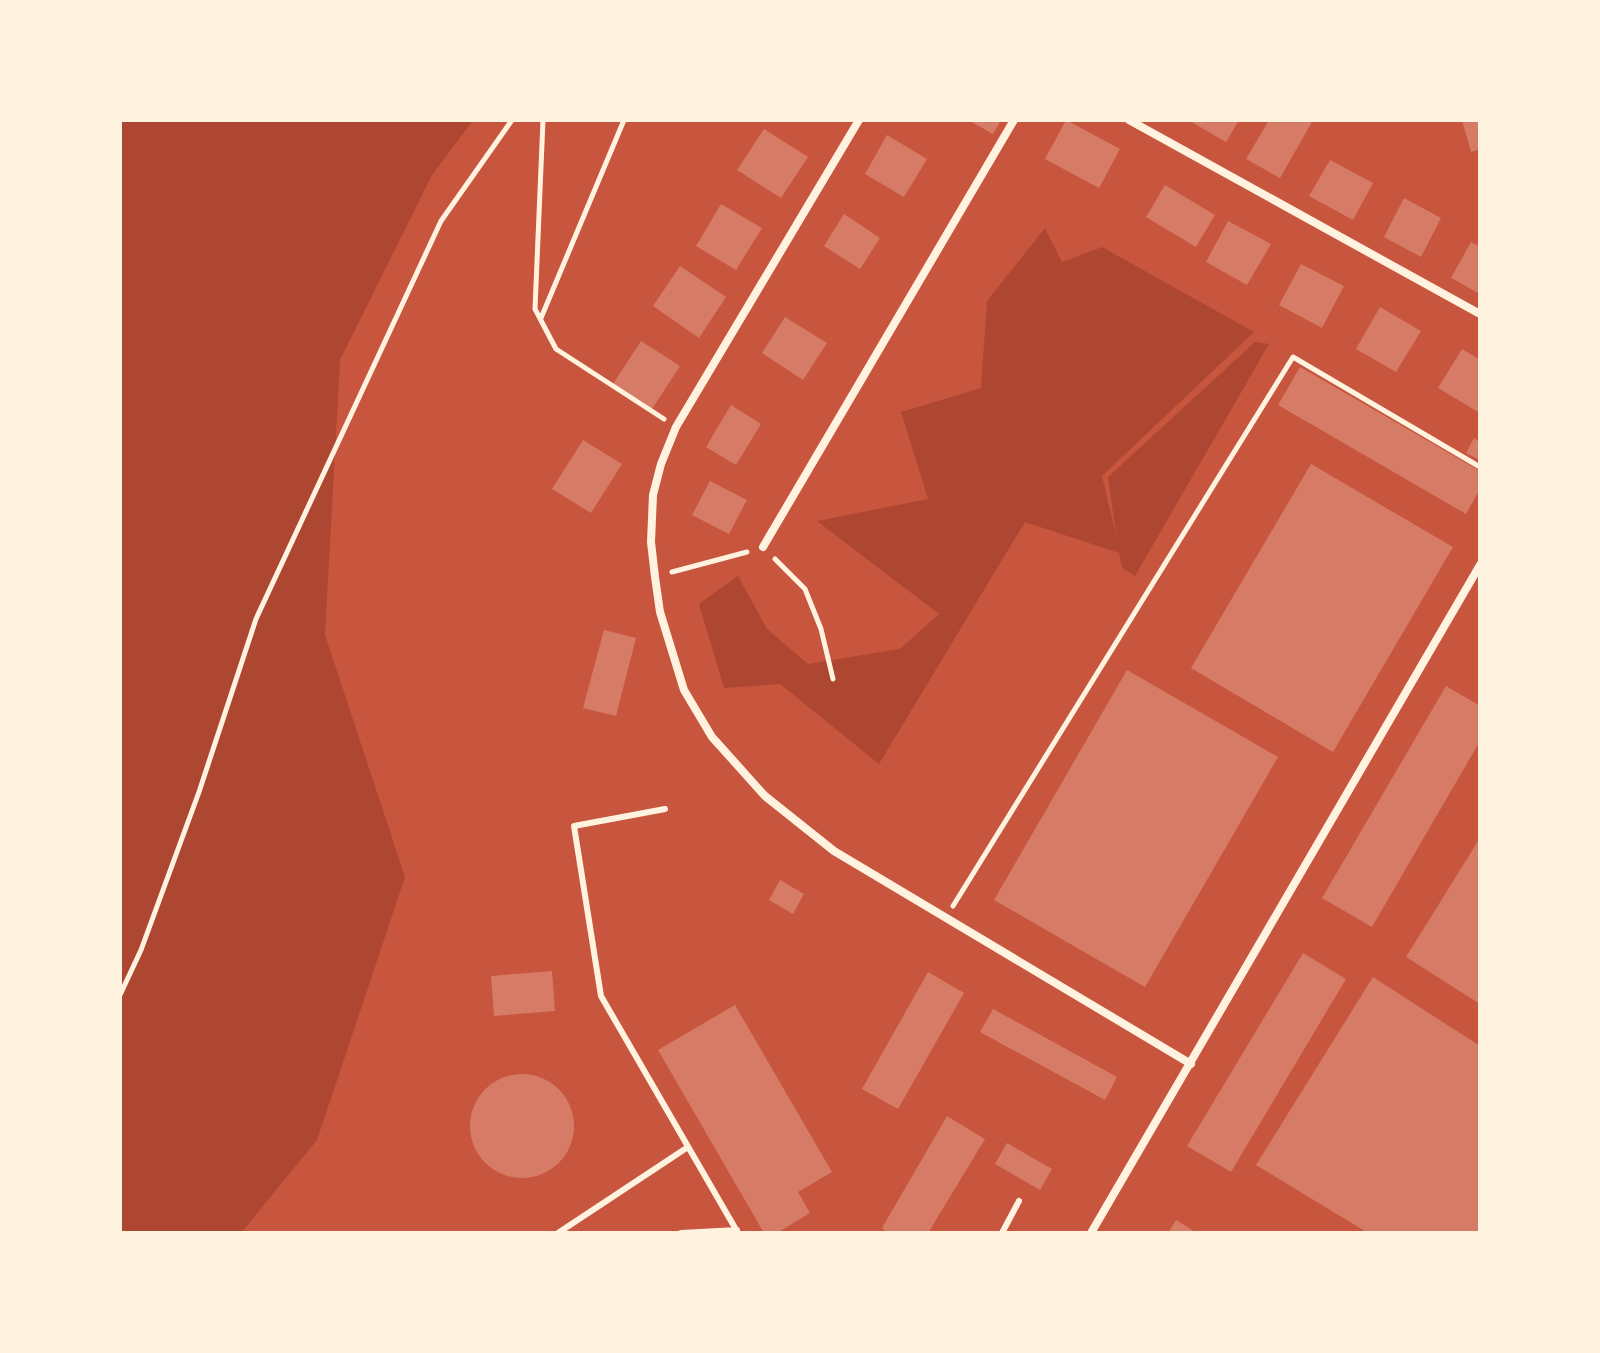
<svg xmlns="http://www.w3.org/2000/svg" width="1600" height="1353" font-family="'Work Sans',sans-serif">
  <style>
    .green { fill: #ae4732 }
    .building { fill: #d67c66 }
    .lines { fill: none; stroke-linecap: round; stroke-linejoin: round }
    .path { stroke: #fff3e0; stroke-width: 5 }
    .service { stroke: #fff3e0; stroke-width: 6 }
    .minor { stroke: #fff3e0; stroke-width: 8 }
  </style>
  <rect width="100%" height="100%" fill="#c8553d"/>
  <path class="green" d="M120 120H473L432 175 340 360 325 635 405 877 317 1140 241 1233H120Z
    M1045 228 1062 262 1102 247 1254 332 1102 476 1116 535 1108 477 1255 342 1269 344 1135 576 1122 568 1119 553 1025 522 879 764 780 684 724 688 699 604 738 576 767 629 808 664 900 649 939 614 817 521 928 499 901 412 981 388 987 301Z"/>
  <path class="building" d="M968 120H1001L993 134Z
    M1066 120 1120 149 1099 188 1045 159Z
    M1188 120H1239L1226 142Z
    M1269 120H1313L1280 178 1246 159Z
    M1462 120H1480V149L1471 152Z
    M764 129 808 157 781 198 737 170Z
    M887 135 927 159 904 197 865 174Z
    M1330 160 1373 183 1353 220 1309 196Z
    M1165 185 1215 215 1196 247 1146 217Z
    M1404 198 1441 218 1421 257 1384 237Z
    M721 204 762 228 736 270 696 246Z
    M844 214 880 238 860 269 824 246Z
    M1228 221 1271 244 1247 285 1206 262Z
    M1471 242 1480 247V294L1451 278Z
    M1301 264 1344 286 1322 328 1279 305Z
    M680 266 726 297 699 338 653 306Z
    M1380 307 1421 331 1396 372 1356 349Z
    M785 317 827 343 803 380 762 353Z
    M641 341 680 366 652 409 613 384Z
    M1462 349 1480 360V413L1438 388Z
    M1300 367 1480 471V489L1466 514 1278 405Z
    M731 405 761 424 736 465 706 447Z
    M1474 438 1480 442V460L1466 453Z
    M583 440 622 464 591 513 552 489Z
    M1311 464 1453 547 1333 752 1191 668Z
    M710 481 747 500 729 534 692 515Z
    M604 630 636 638 616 716 583 708Z
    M1127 670 1278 757 1145 987 994 900Z
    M1446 686 1480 706V741L1372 927 1322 898Z
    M1480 838V1004L1406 957Z
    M780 880 804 894 793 914 769 900Z
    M1303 953 1346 979 1231 1172 1187 1146Z
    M552 971 555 1011 494 1016 491 976Z
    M928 972 964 993 898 1109 862 1089Z
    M1373 977 1480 1046V1233H1368L1256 1165Z
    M735 1005 832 1172 798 1192 810 1213 777 1233H764L658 1050Z
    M993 1009 1117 1077 1105 1100 980 1032Z
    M470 1126a52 52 0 1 1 104 0a52 52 0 1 1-104 0Z
    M947 1116 985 1139 928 1233H887L882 1228Z
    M1007 1143 1052 1169 1040 1190 995 1164Z
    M1176 1220 1197 1233H1168Z"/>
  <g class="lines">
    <path class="path" d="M543 120 535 309 556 349 664 419
      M541 318 624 120
      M775 559 805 589 821 629 833 679
      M672 572 747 552
      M953 906 1293 357 1480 467
      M120 995 141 950 199 792 256 619 441 221 512 120"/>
    <path class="service" d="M665 809 574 826 601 996 738 1233
      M558 1233 688 1147
      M681 1233 737 1230
      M1002 1233 1019 1201"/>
    <path class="minor" d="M859 120 676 427 661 464 653 495 651 542 655 577 660 612 684 690 712 737 765 796 834 851 1191 1064
      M1129 120 1480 314
      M763 547 1014 120
      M1091 1233 1480 565"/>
  </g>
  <rect width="1600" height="1353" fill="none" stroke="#fff3e0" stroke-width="244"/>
</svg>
